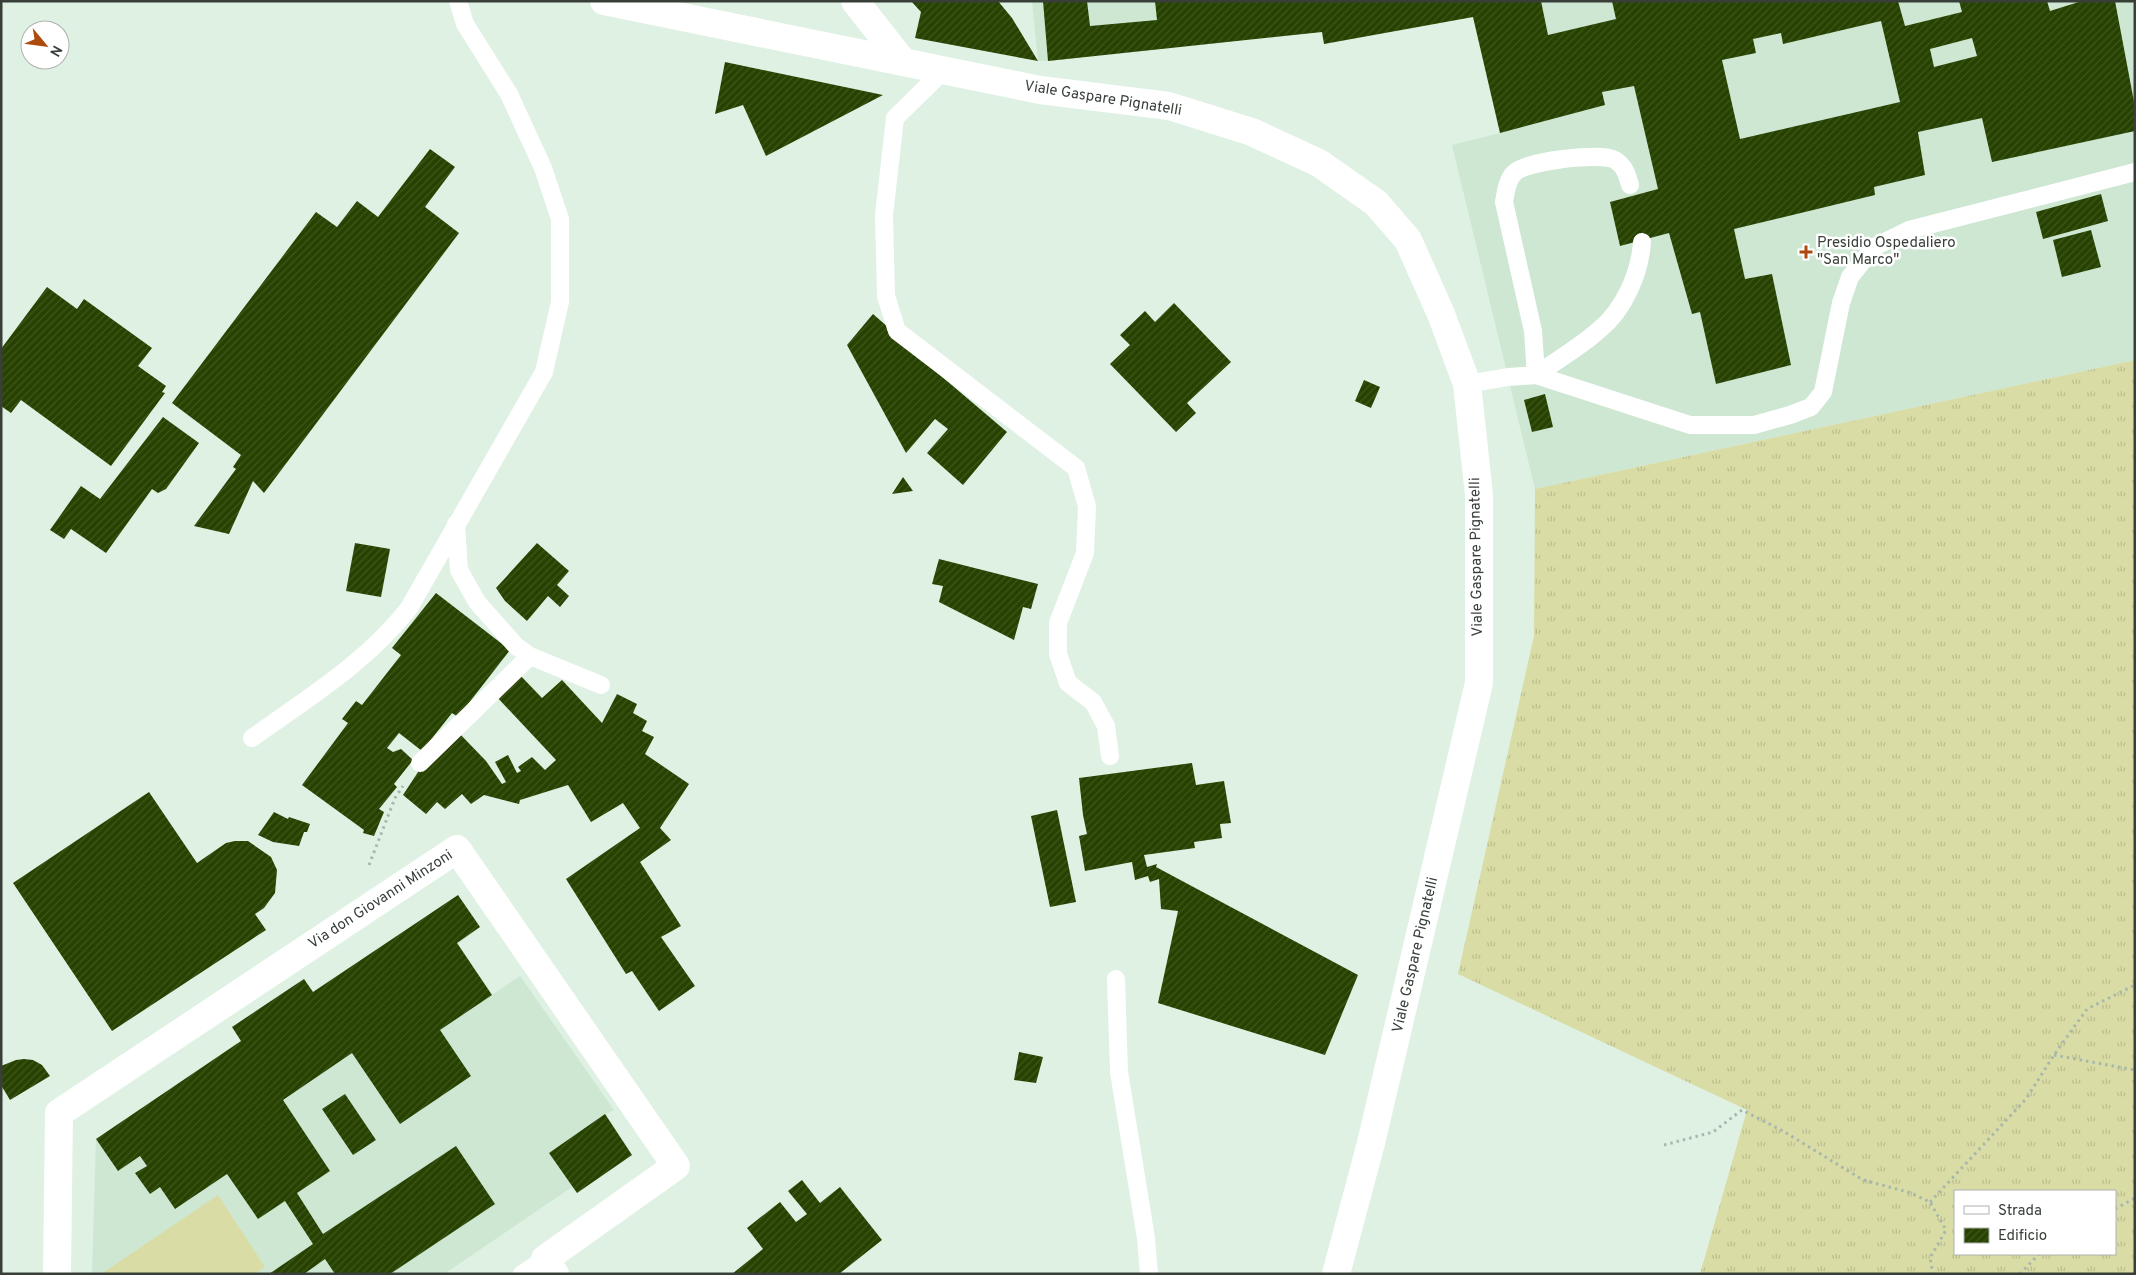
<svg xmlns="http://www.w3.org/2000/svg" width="2136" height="1275" font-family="Overpass,sans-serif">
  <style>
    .built { fill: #cde7d3 }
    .grass { fill: url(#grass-tufts); fill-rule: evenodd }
    .pitch { fill: #dadca5 }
    .building { fill: url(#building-hatch); fill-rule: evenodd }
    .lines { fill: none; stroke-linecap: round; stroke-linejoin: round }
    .path { stroke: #a8b7ab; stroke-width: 3; stroke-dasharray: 2.5 4; stroke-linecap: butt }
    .service { stroke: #fff; stroke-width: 18 }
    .minor { stroke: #fff; stroke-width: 28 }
    .poi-dot { fill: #ad4b0f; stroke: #fff; stroke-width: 2 }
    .labels { text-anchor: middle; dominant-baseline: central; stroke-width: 5; stroke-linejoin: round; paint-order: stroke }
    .street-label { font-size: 15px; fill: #383f39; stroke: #fff }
    .poi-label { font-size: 15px; fill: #383f39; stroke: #fff; text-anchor: start }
  </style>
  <defs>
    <pattern id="grass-tufts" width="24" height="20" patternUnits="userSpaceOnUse" patternTransform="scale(1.25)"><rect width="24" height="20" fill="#dadca5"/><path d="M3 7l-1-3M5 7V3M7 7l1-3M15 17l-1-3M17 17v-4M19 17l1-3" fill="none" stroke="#bcbe8f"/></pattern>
    <pattern id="building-hatch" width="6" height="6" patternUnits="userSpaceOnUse" patternTransform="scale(1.25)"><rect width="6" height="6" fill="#274200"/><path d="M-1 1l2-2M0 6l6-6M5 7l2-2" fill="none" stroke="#3e561d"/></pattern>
  </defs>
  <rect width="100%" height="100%" fill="#def1e2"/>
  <path class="built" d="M1032 1H2135V360L1535 489 1452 145 1500 133 1473 17 1324 44 1322 32 1048 61H1038Z
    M458 895 480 927 458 944 492 995 520 976 614 1110 606 1114 632 1155 577 1193 572 1187 444 1274H92L96 1139 241 1041 232 1027 304 979 313 992Z"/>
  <path class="grass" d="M2135 360V1274H1700L1747 1110 1458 974 1534 636 1535 489ZM1955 1191H2115V1254H1955Z"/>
  <path class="pitch" d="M218 1195 265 1267 255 1274H101Z"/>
  <path class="building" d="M911 1H998L1012 18 1038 61 915 38 921 12Z
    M1043 1H1087L1090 26 1157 20 1155 1H1541L1548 35 1616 19 1612 1H1898L1905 26 1962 12 1959 1H2047L2050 11 2082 1H2115L2135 107V131L1992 162 1982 118 1918 132 1925 175 1874 187 1875 195 1734 229 1745 279 1772 274 1791 365 1716 384 1700 312 1692 314 1669 233 1620 246 1610 202 1658 189 1634 86 1602 92 1605 105 1500 133 1473 17 1324 44 1322 32 1048 61ZM1881 21 1900 102 1740 139 1722 60 1756 53 1753 39 1781 33 1783 44ZM1972 38 1977 56 1934 67 1930 49Z
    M725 62 883 95 766 156 743 105 715 114Z
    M430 149 455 167 425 207 459 233 264 493 253 481 229 534 194 526 236 469 233 467 241 455 172 403 316 212 337 227 357 201 378 217Z
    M2101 194 2108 221 2043 239 2036 212Z
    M2091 230 2101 267 2062 277 2053 240Z
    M47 287 77 309 84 299 152 348 138 366 166 386 162 392 165 393 111 466 21 400 11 413 1 406V349Z
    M1174 303 1231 362 1187 403 1196 413 1176 432 1110 364 1130 345 1120 335 1145 311 1155 322Z
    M873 314 889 328 887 330 1007 432 963 485 927 453 948 429 935 419 906 453 847 345Z
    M1364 380 1380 387 1371 408 1355 401Z
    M1545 394 1553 427 1532 432 1524 400Z
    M163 417 199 443 166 489 158 493 152 489 106 553 71 529 64 539 50 530 81 486 100 499Z
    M903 477 913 491 892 494Z
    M355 543 390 549 381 597 346 591Z
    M537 543 569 571 557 585 569 596 560 607 548 596 527 621 505 601 496 588Z
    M939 559 1038 584 1031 609 1023 607 1014 640 939 602 943 586 932 584Z
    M436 593 510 650 458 717 452 713 422 751 399 733 387 748 393 752 401 749 413 760 394 784 397 787 379 809 384 812 374 836 363 833 364 830 302 785 348 723 342 719 356 701 362 705 401 655 392 648Z
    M518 673 542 698 562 680 602 723 617 694 637 704 633 713 647 721 642 731 654 737 645 754 689 784 660 828 671 840 640 862 681 926 661 937 695 986 659 1011 632 971 626 974 566 879 640 828 623 803 591 822 568 785 520 800 519 804 484 795 471 804 462 794 445 809 437 802 426 814 403 795 420 769 458 732 486 761 502 784 506 782 495 762 508 755 517 773 521 771 518 767 532 757 545 770 556 760 495 695Z
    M1192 763 1196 785 1224 781 1231 823 1220 824 1222 838 1194 842 1195 848 1144 855 1147 867 1157 864 1156 867 1358 975 1325 1055 1158 1003 1178 911 1161 909 1159 879 1150 882 1148 876 1135 880 1132 862 1085 871 1079 836 1087 834 1083 815 1079 778Z
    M149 792 197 863 226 843 235 841H248L271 857 277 870 275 893 264 908 255 914 266 930 112 1031 13 883Z
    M1057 810 1076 902 1050 907 1031 816Z
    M274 812 288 819 289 817 310 824 307 832H304L299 846 273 842 258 835Z
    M458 895 480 927 457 943 492 995 440 1030 471 1076 400 1124 352 1053 283 1100 330 1171 297 1193 323 1234 456 1146 495 1204 390 1274H335L325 1259 304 1274H269L313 1244 285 1201 258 1219 227 1174 175 1209 160 1187 150 1194 135 1173 147 1166 140 1156 118 1171 96 1139 241 1041 232 1027 304 979 313 992Z
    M1019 1052 1043 1057 1036 1083 1014 1080Z
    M24 1059 33 1060 42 1065 50 1076 10 1100 1 1085V1066L16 1060Z
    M345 1094 376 1140 353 1155 322 1109Z
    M605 1114 632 1155 577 1193 549 1153Z
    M802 1180 820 1203 840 1187 882 1240 839 1274H732L763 1249 747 1228 780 1202 796 1222 807 1214 788 1191Z"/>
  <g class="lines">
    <path class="path" d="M369 865 395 798 403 786
      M2054 1055 2135 1070
      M1664 1145 1713 1132 1742 1110 1783 1131 1863 1180 1908 1192 1930 1202 1946 1230 1930 1258 1933 1274
      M1930 1202 2026 1099 2054 1055 2087 1009 2135 985
      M2115 1209 2135 1198
      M2020 1274 2039 1254"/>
    <path class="service" d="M944 70 895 118 884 215 886 296 897 331 1076 468 1087 506 1085 553 1058 623V654L1068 683 1093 702 1106 726 1110 756
      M1536 375 1533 331 1504 202C1506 191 1507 181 1514 173 1525 161 1601 152 1615 160 1625 166 1627 175 1630 185
      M1536 375C1557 360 1580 347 1599 330 1624 310 1640 273 1642 242
      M1467 384 1508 377 1536 375 1690 425H1754L1790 415 1811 407 1823 392 1841 303 1850 277 1874 247 1909 230 2135 172
      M456 524 459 570 477 602 516 646 530 656 601 685
      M252 738C308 698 367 662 409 608L544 372 560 302V219L543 168 509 94 465 24 458 1
      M420 763 530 656
      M1116 979 1119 1072 1146 1238 1149 1274
      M522 1274 545 1259"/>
    <path class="minor" d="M604 1 1040 90 1169 106 1252 132 1319 163 1376 203 1408 240 1441 314 1467 384 1479 495V683L1371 1143 1336 1274
      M855 1 903 62
      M57 1274 59 1113 457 849 676 1166 545 1259 555 1274"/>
  </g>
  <path class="poi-dot" d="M1803.5 244.5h5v5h5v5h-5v5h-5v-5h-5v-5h5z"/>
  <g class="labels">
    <g class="street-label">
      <text transform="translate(1103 99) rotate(9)">Viale Gaspare Pignatelli</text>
      <text transform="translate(1477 557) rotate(-91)">Viale Gaspare Pignatelli</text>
      <text transform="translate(381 900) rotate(-33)">Via don Giovanni Minzoni</text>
      <text transform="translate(1416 955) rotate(-77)">Viale Gaspare Pignatelli</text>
    </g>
    <g class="poi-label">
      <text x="1817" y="243">Presidio Ospedaliero<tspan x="1817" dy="17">"San Marco"</tspan></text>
    </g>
  </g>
  <rect width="2136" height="1275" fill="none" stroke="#383f39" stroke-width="5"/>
  <rect x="1954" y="1190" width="162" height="65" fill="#ffffff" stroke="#afb2b0"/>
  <rect x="1964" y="1206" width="25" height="8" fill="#ffffff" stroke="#afb2b0"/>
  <text x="1998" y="1215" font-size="15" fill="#383f39">Strada</text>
  <rect x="1964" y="1228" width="25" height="15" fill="url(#building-hatch)" stroke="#afb2b0"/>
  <text x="1998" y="1240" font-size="15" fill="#383f39">Edificio</text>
  <g transform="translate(45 45) rotate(119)"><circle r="24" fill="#ffffff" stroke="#afb2b0"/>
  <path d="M0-4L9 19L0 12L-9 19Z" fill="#ad4b0f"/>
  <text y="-8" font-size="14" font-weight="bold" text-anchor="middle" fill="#383f39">N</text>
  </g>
</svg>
